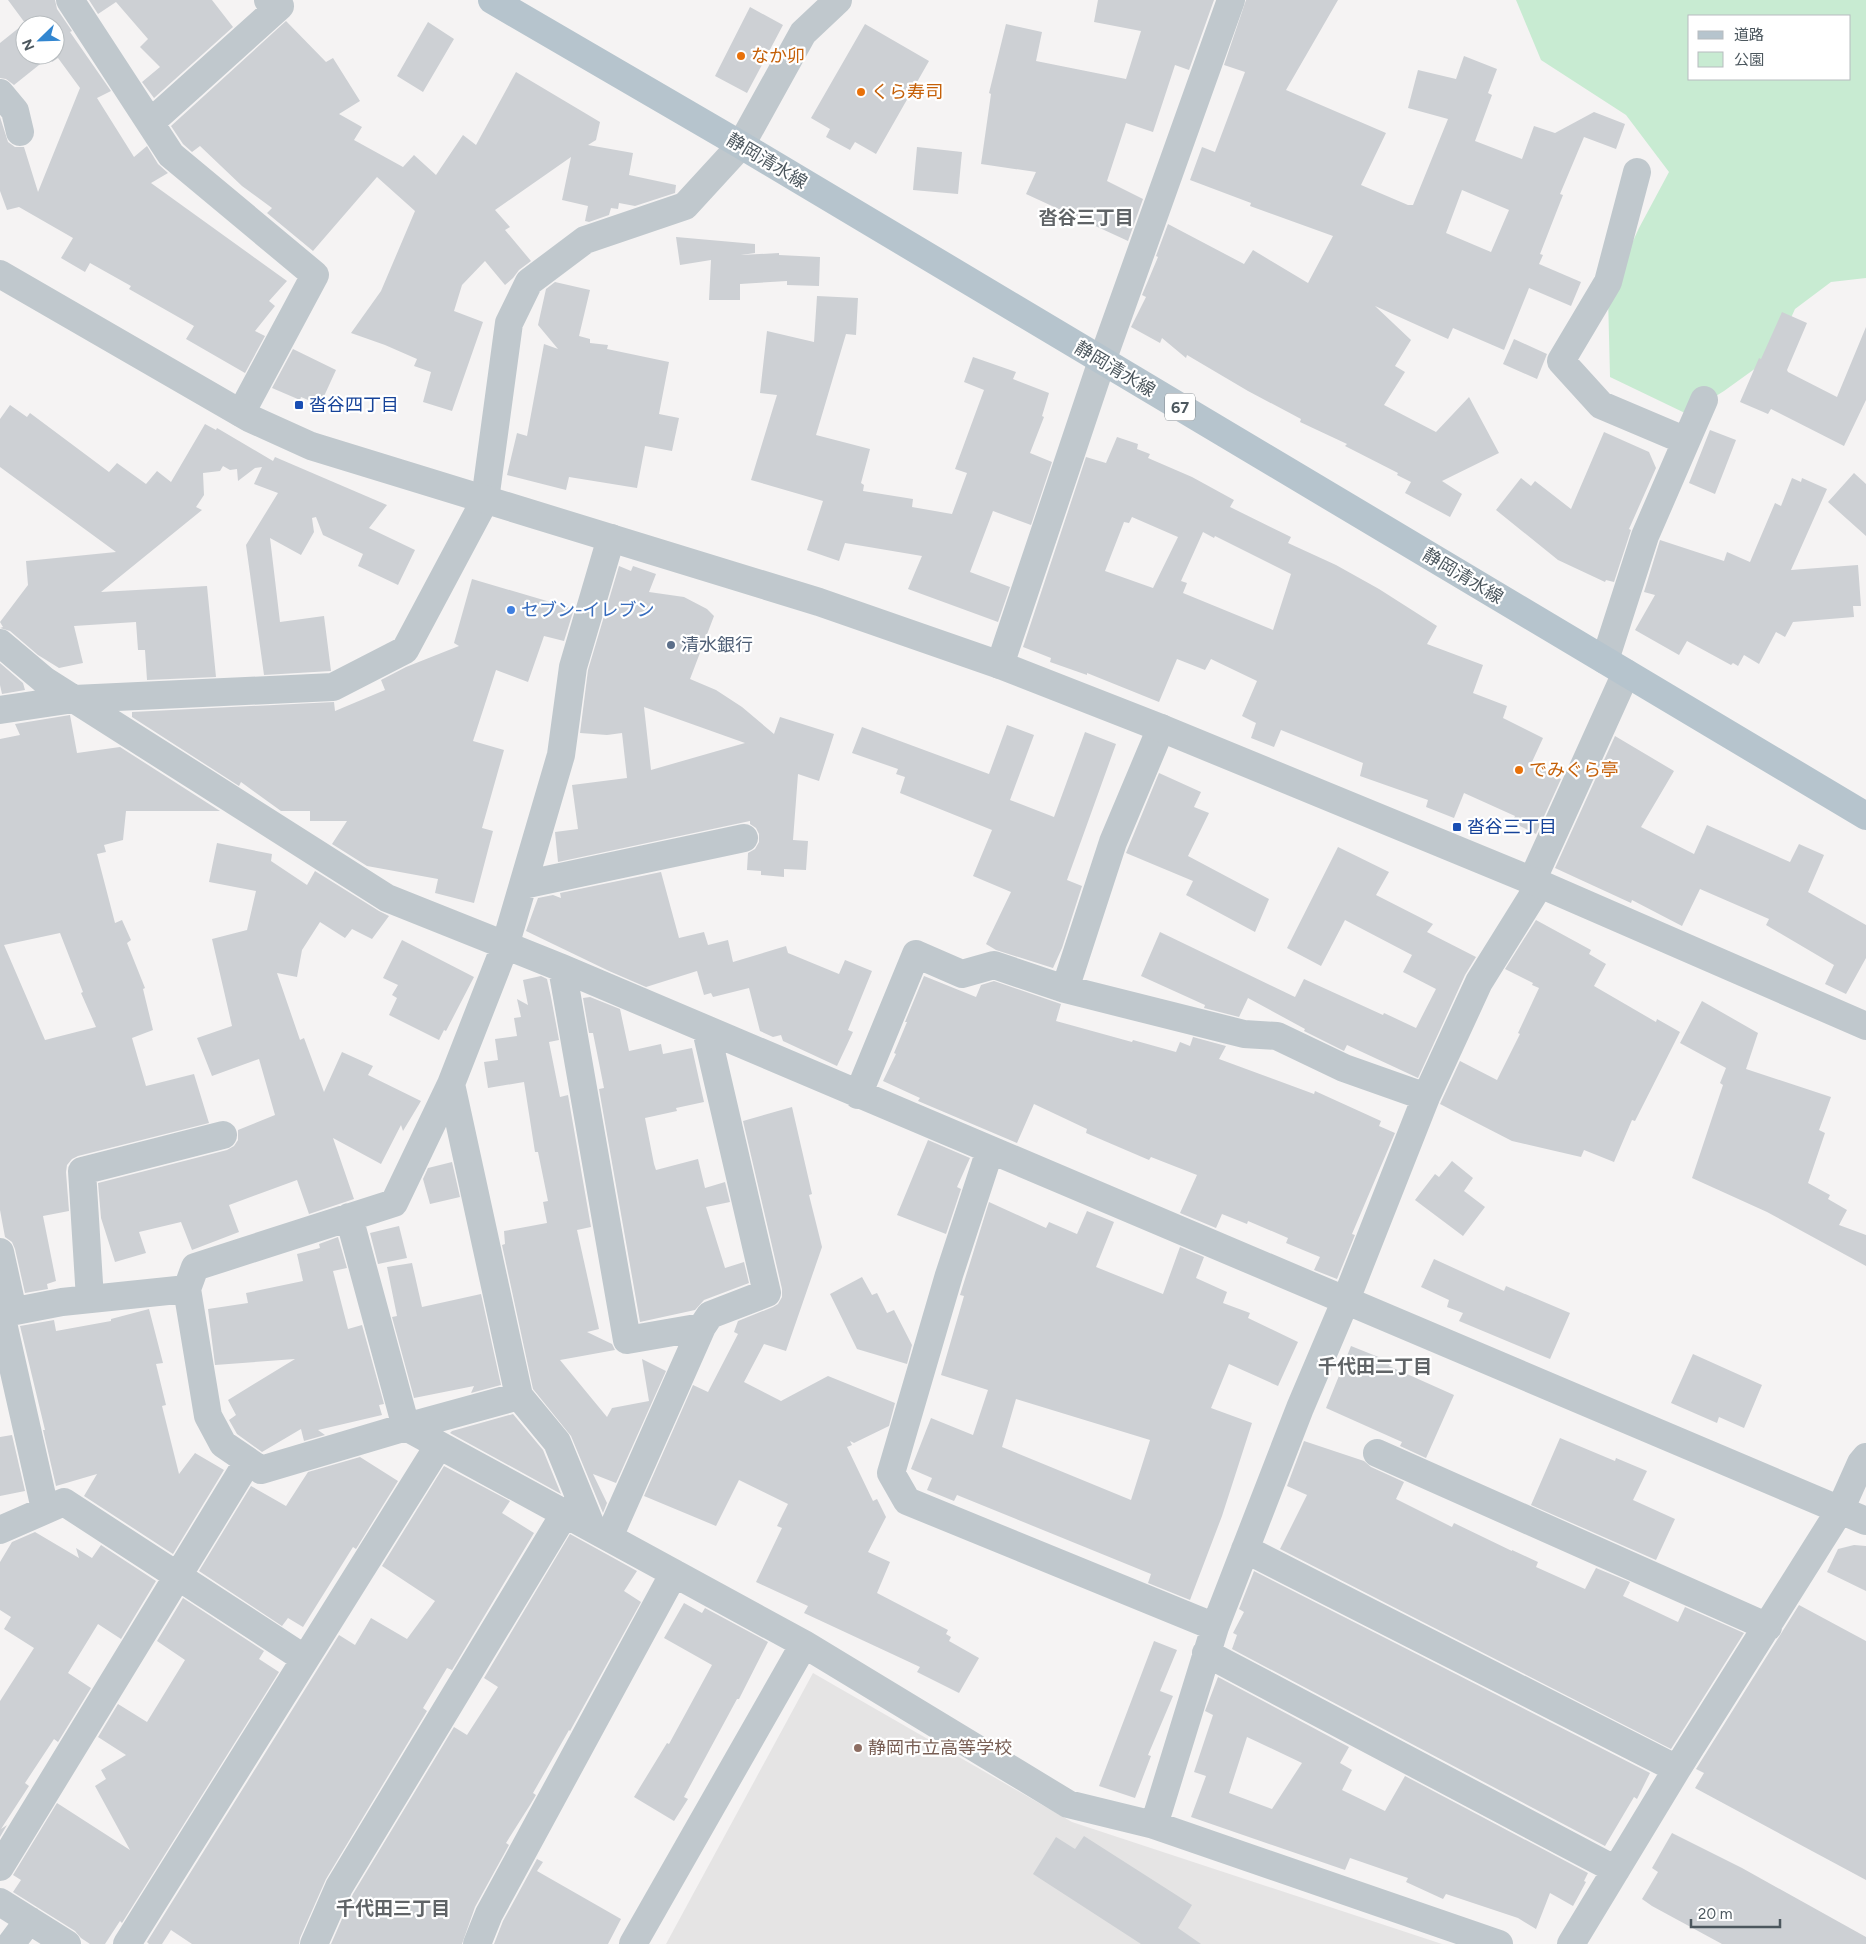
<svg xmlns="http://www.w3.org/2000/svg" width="1866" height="1944" font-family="Figtree,'Noto Sans JP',sans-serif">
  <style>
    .education { fill: #e5e4e4 }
    .green { fill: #c8ebd2; fill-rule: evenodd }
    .building { fill: #cdd0d4; fill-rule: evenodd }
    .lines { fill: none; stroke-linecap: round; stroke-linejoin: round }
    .minor { stroke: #c0c8cd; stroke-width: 28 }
    .tertiary { stroke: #c0c8cd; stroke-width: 28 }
    .primary { stroke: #b6c4cd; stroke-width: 28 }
    .food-dot { fill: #e8710a; stroke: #fff; stroke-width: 2 }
    .transit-dot { fill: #1a4fb4; stroke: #fff; stroke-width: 2 }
    .shop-dot { fill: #3f7fe0; stroke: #fff; stroke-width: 2 }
    .service-dot { fill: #5c6f8a; stroke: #fff; stroke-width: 2 }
    .education-dot { fill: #8d6e63; stroke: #fff; stroke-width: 2 }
    .labels { text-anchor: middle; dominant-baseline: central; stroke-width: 4.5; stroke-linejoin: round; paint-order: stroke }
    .shield { fill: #fff; stroke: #82898e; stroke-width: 1 }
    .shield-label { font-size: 16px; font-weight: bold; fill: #4c575e }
    .food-label { font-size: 18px; fill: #c56008; stroke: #fff; text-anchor: start }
    .street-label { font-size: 18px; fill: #4c575e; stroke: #fff }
    .transit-label { font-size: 18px; fill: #164399; stroke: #fff; text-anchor: start }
    .shop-label { font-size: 18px; fill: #366cbe; stroke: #fff; text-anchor: start }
    .service-label { font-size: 18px; fill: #4e5e75; stroke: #fff; text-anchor: start }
    .education-label { font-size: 18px; fill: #785e54; stroke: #fff; text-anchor: start }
    .neighbourhood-label { font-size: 19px; font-weight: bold; fill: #606467; stroke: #fff }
  </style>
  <rect width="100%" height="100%" fill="#f5f3f3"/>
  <path class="education" d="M813 1673 1072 1822 1442 1944H666Z"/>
  <path class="green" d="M1516 0H1866V278L1831 282 1795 309 1774 355 1724 391 1687 414 1610 377 1608 296 1639 228 1669 172 1626 115 1541 60ZM1690 16H1850V79H1690Z"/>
  <path class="building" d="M8 0H55L57 9 72 31 70 32 111 91 97 98 134 157 147 146 158 164 168 173 151 183 287 281 269 301 275 306 255 331 265 336 245 373 186 339 194 326 129 289 131 286 90 263 85 272 61 258 73 238 19 207 7 210 0 191V117L8 142 15 147H24L38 192 80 88 58 58 52 62 49 57 14 85 6 79 0 78V43L25 23ZM25 25H55V55H25Z
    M89 0H212L233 27 154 98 142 82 160 67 140 47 148 39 116 2 98 14Z
    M1098 0H1214L1189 70 1175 65 1153 132 1126 123 1107 181 1143 199 1128 241 1026 194 1036 172 981 164 991 94 989 93 1006 24 1042 32 1036 61 1126 79 1141 31 1094 22Z
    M1246 0H1338L1286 90 1386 133 1361 185 1408 205H1413L1448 119 1408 108 1418 70 1456 79 1464 56 1497 69 1488 93 1492 95 1475 141 1522 159 1534 126 1555 133 1594 112 1625 124 1616 149 1584 137 1560 194 1563 195 1540 254 1543 255 1539 264 1581 282 1571 306 1529 288 1504 350 1453 328 1448 339 1375 306 1411 340 1395 366 1405 372 1384 405 1436 432 1469 397 1499 453 1442 481 1462 494 1450 517 1405 493 1411 482 1397 475 1398 473 1345 446 1347 444 1300 422 1301 419 1248 391 1187 355 1186 358 1162 338 1160 343 1131 327 1146 297 1142 295 1158 257 1156 256 1168 224 1244 264 1253 250 1308 283 1333 236 1250 206 1251 203 1190 180 1202 147 1215 152 1245 72 1224 65ZM1462 190 1509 210 1491 252 1446 233Z
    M750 7 783 25 747 93 715 76Z
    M286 21 326 62 333 58 360 101 339 114 362 127 354 140 403 167 414 155 436 175 463 135 476 145 516 72 600 122 596 140 588 145 633 153 629 175 676 185 675 193 635 206 619 203 618 209 611 208 609 215 589 222 585 221 588 206 562 200 571 157 495 210 510 227 505 230 531 261 519 270 513 278 505 285 485 261 462 285 454 311 483 322 452 411 423 402 431 372 414 366 417 359 385 345 351 333 381 291 415 211 377 177 313 251 267 213 272 208 242 186 200 146 192 152 183 144 171 126Z
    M428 22 454 39 423 92 397 76Z
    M865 24 929 61 876 154 855 142 850 150 826 137 830 129 811 118Z
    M917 147 962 152 958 194 913 190Z
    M676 237 755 244V253L741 255 779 253V255L820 257 819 286 787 285V281L740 284V300H709L711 260 680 265Z
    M555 282 590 290 579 336 590 339V343L608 345 607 349 669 362 659 414 679 418 672 451 645 446 637 488 569 477 566 490 507 475 517 433 527 436 544 344 558 349 538 325 546 289Z
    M817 296 858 298 856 335 846 334 816 435 870 449 861 483 864 485 863 491 913 499 912 507 952 514 967 473 955 469 984 390 964 382 973 357 1016 372 1013 379 1049 393 1042 416 1044 417 1030 453 1052 462 1031 525 993 511 970 572 1010 587 998 622 908 589 922 556 845 543 839 561 807 550 823 501 751 480 777 395 760 393 767 331 814 342Z
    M1782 312 1807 323 1787 370 1788 372 1837 397 1866 327V400L1844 446 1771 409 1768 414 1740 402 1759 358 1761 359Z
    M1514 339 1547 354 1537 379 1503 364Z
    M293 349 336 370 320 405 301 397 300 400 272 388Z
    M10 405 27 417 30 413 109 472 117 463 146 484 157 471 171 482 205 424 216 430 217 428 273 461 275 457 387 505 369 528 415 550 398 585 358 566 363 554 323 535 316 517 312 518 314 532 301 555 270 538 280 622 324 616 331 671 264 675 246 545 278 493 254 484 262 467 255 468 238 481 237 469 230 470 223 466 220 471 203 473 204 495 196 507 202 510 101 592 207 586 216 677 147 680 145 650H138L136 622 74 626 83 663 59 668 38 655 10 631 0 628 3 627 0 622 28 585 26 561 116 552 0 467V419Z
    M1710 430 1736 440 1715 494 1689 483Z
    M1604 432 1649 452 1656 468 1629 529 1631 530 1614 582 1606 580 1605 582 1558 560 1496 510 1521 478 1531 486 1535 481 1571 509Z
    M1117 437 1138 444 1137 449 1150 454 1148 458 1192 477 1234 500 1230 507 1291 537 1288 543 1336 565 1379 589 1437 626 1427 644 1483 665 1473 693 1507 706 1503 718 1543 738 1531 764 1561 779 1536 834 1512 822 1515 816 1464 793 1454 818 1426 807 1428 800 1360 776 1363 763 1281 730 1274 747 1251 738 1256 723 1242 716 1257 681 1211 659 1205 670 1177 659 1159 702 1087 673V675L1050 662 1051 658 1023 647 1086 457 1106 463ZM1132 517 1178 537 1153 588 1105 571 1124 522 1129 523ZM1203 532 1214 538 1215 536 1291 574 1273 630 1183 593 1187 583 1181 581Z
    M1854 473 1866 484V536L1828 502Z
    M1792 478 1801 482 1802 478 1827 489 1791 570 1858 565 1861 606H1853L1854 617 1793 622 1785 637 1776 632 1759 664 1744 655 1738 666 1733 663 1731 665 1687 641 1679 655 1635 630 1655 595 1644 592 1660 540 1724 561 1727 552 1750 562 1775 503 1781 506Z
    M619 566 631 571 633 566 656 574 649 592 684 597 707 609 714 616 690 679 716 690 742 707 774 734 780 717 834 734 819 781 798 774 793 840 808 841 806 870 784 869V877L761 875V871L747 870 748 853 755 849 759 842V834L756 828 750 824V821L558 862 555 832 578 829 572 785 627 778 622 733 607 735 580 733 588 670ZM644 707 745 743 651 770Z
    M472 579 574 609 564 641 544 636 528 682 496 670 473 741 504 750 482 828 493 831 474 903 435 893 438 879 367 866 332 844 347 821H310V811H281L241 782 239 786 132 717V712L334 702 335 711 385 690 381 680 406 667 459 646 454 643Z
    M0 663 23 683 25 690 2 694 0 685Z
    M70 715 77 753 120 747 220 811H126L123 840 104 845 106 852 97 854 115 923 122 920 131 940 127 943 145 988 143 989 153 1030 132 1038 146 1086 194 1074 209 1123 78 1156 72 1159 67 1165 66 1172 69 1211 43 1216 56 1281 47 1284 48 1289 25 1293 15 1249 12 1242 5 1237 0 1210V739L20 735 15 724ZM60 933 83 992 81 993 96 1027 45 1040 4 945Z
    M1007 725 1034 735 1010 800 1054 817 1085 732 1116 744 1067 880 1082 886 1062 948 1053 968 996 950 986 944 1011 892 973 876 992 830 900 793 905 777 896 774 898 769 852 753 862 727 989 774Z
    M1615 736 1674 771 1641 827 1694 854 1707 825 1790 862 1799 844 1824 855 1808 892 1866 925V958L1846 994 1825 984 1834 965 1766 925 1769 919 1700 889 1682 926 1632 900 1631 903 1555 868Z
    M1159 773 1201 792 1194 807 1209 813 1188 856 1269 899 1255 932 1186 895 1193 881 1126 853Z
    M217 843 272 854 271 861 307 885 315 871 379 911 389 916 372 939 352 929 345 938 320 922 302 950 297 977 277 973 300 1040 304 1038 324 1092 342 1052 373 1066 368 1075 421 1101 403 1131 401 1125 381 1164 333 1138 354 1199 309 1214 297 1180 229 1205 239 1232 192 1250 181 1222 139 1232 146 1253 115 1262 101 1218 98 1183 227 1150 234 1146 238 1140V1130L275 1115 259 1059 212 1076 197 1038 232 1026 212 939 247 930 256 891 209 882Z
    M1338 847 1389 872 1376 895 1433 924 1427 932 1476 957 1465 975 1418 1078 1347 1045 1344 1051 1304 1031 1305 1029 1248 998 1239 1017 1204 1008 1205 1005 1141 976 1160 932 1295 997 1304 979 1383 1015 1384 1013 1416 1028 1436 989 1403 972 1412 955 1345 920 1321 966 1287 948Z
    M661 872 679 938 704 932 708 945 728 940 733 962 786 946 788 953 839 974 845 960 872 971 848 1030 853 1032 837 1066 783 1041 781 1035 773 1037 760 1031 749 988 713 997 711 993 704 995 697 971 646 987 609 971 526 931 538 898 553 895 561 898 560 893Z
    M1536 920 1591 950 1589 954 1606 964 1594 986 1656 1022 1657 1019 1680 1032 1635 1121 1632 1120 1614 1162 1584 1150 1581 1157 1512 1141 1440 1104 1460 1061 1497 1080 1520 1034 1518 1033 1539 988 1532 985 1533 983 1505 969Z
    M402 940 474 977 446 1031 444 1030 439 1040 389 1015 397 998 392 995 398 985 383 978Z
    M541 976 547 979 551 997 559 1040 549 1042 560 1097 568 1095 591 1227 577 1230 599 1329 587 1332 612 1344 615 1350 560 1360 607 1417 612 1408 649 1401 642 1359 666 1371 616 1483 593 1474 607 1503 603 1513 571 1436 533 1389 502 1245 505 1244 504 1231 547 1223 543 1202 548 1201 538 1152H535L524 1082 488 1088 484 1062 498 1060 495 1039 517 1036 514 1018 521 1017 517 999 528 1005 523 980Z
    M924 976 976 997 981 985 994 981 1061 1004 1056 1021 1132 1042 1133 1040 1176 1052 1180 1042 1190 1046 1193 1037 1226 1046 1219 1059 1314 1094 1315 1091 1381 1121 1379 1126 1395 1133 1352 1234 1355 1235 1337 1279 1314 1270 1320 1257 1286 1243 1288 1238 1248 1221 1247 1224 1222 1214 1216 1228 1180 1213 1197 1175 1151 1157 1149 1160 1086 1133 1087 1129 1034 1104 1017 1143 918 1101 920 1098 883 1081 896 1054 894 1053 907 1022H905Z
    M590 997 620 1009 629 1051 661 1044 663 1054 692 1048 704 1102 676 1108 677 1111 645 1118 654 1164 656 1170 698 1159 705 1188 725 1182 730 1202 706 1207 725 1268 744 1262 749 1283 704 1300 695 1310 640 1322 599 1089 604 1088 593 1033H589L583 998Z
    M1702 1001 1758 1033 1746 1069 1831 1097 1819 1130 1825 1133 1808 1183 1830 1195 1828 1199 1847 1210 1839 1225 1866 1235V1266L1767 1212 1692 1178 1723 1085 1720 1083 1726 1068 1680 1043Z
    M792 1107 812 1194 809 1195 822 1247 786 1351 764 1344 744 1382 781 1401 828 1376 895 1403 889 1426 854 1443 850 1441 852 1445 847 1447 873 1501 877 1499 886 1517 868 1552 890 1562 877 1593 948 1630 946 1634 951 1637 949 1641 979 1658 959 1693 917 1672 920 1667 804 1613 808 1606 756 1582 782 1528 777 1526 788 1504 739 1480 716 1526 644 1496 693 1385 708 1392 738 1334 734 1332 738 1321 773 1307 778 1304 782 1297V1289L743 1121Z
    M928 1140 970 1158 957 1187 961 1189 946 1234 897 1215Z
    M1452 1161 1473 1178 1464 1191 1485 1207 1463 1236 1415 1200 1435 1174 1439 1177Z
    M452 1162 460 1197 430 1204 423 1179 428 1168Z
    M989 1202 1046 1228 1049 1222 1077 1234 1087 1211 1114 1222 1096 1267 1163 1294 1180 1247 1204 1257 1196 1278 1227 1292 1223 1303 1250 1313 1248 1318 1298 1342 1278 1386 1229 1364 1211 1408 1252 1423 1222 1516 1190 1600 1148 1583 1151 1574 957 1495 954 1501 927 1490 932 1478 911 1469 931 1418 973 1435 988 1390 941 1375 964 1296 960 1295ZM1016 1399 1150 1440 1131 1500 1002 1447Z
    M399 1226 407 1258 378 1264 370 1233Z
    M338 1237 347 1268 333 1271 348 1329 362 1325 384 1404 379 1405 382 1415 318 1430 325 1435 304 1441 301 1429 262 1452 237 1434 229 1420 236 1415 228 1400 295 1359 215 1365 208 1309 248 1303 246 1293 303 1281 297 1254 320 1248 319 1244Z
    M1434 1259 1504 1291 1506 1286 1570 1313 1550 1359 1459 1321 1463 1313 1447 1307 1449 1300 1421 1287Z
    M412 1263 422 1307 481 1294 501 1385 471 1393 474 1386 414 1398 392 1317 397 1316 387 1267Z
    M862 1277 872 1295 877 1293 887 1313 894 1310 912 1345 907 1364 857 1349 830 1294Z
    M149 1309 163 1363 156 1364 166 1405 162 1406 179 1474 195 1453 224 1470 173 1554 84 1496 97 1474 56 1486 43 1430H45L20 1326 54 1320 56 1331 111 1321V1319Z
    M1351 1346 1391 1362 1389 1366 1454 1395 1426 1458 1400 1446 1402 1442 1326 1408Z
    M1693 1354 1762 1385 1744 1428 1719 1417 1717 1423 1671 1403Z
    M513 1414 543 1450 561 1494 450 1433 452 1431Z
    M12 1435 25 1491 0 1496V1437Z
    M1560 1438 1615 1461 1616 1458 1647 1471 1633 1500 1675 1519 1656 1560 1531 1505Z
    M1304 1441 1364 1461 1371 1467 1404 1482 1396 1499 1452 1527 1454 1523 1512 1551V1550L1538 1562 1536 1567 1585 1589 1596 1568 1630 1582 1623 1596 1678 1622 1685 1607 1744 1633 1671 1749 1280 1549 1307 1495 1287 1486Z
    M360 1457 398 1481 356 1549 353 1547 303 1627 288 1618 282 1626 199 1571 251 1486 286 1506 308 1472Z
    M444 1466 510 1501 502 1513 534 1533 452 1670 447 1668 423 1708 427 1711 326 1879 300 1938 299 1944H192L171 1930 162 1944H149L147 1942 339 1635 355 1645 371 1618 407 1639 435 1601 382 1566Z
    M35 1532 79 1558 76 1548 92 1558 101 1545 156 1581 121 1639 98 1624 68 1673 91 1688 58 1742 54 1739 25 1783 29 1786 1 1829 7 1825 0 1837V1701L34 1648 4 1629 11 1617 0 1610V1562L12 1542Z
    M570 1534 637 1571 624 1591 641 1602 570 1731 569 1730 533 1793 536 1795 530 1805 506 1843 509 1845 475 1907 462 1944H331L353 1894 454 1727 467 1735 498 1687 484 1678Z
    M1854 1545 1866 1546V1591L1827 1572 1838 1549Z
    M1254 1571 1650 1773 1637 1799 1634 1797 1605 1846 1232 1649 1237 1635 1233 1633 1244 1612 1239 1609Z
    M183 1598 264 1651 259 1659 279 1672 122 1923 120 1921 105 1944H90L81 1938 75 1931 13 1892 21 1880 13 1875 57 1803 130 1850 95 1786 106 1779 101 1770 126 1755 98 1737 118 1704 147 1722 185 1660 157 1641Z
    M684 1603 702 1613 705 1608 768 1642 739 1699H737L684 1797 688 1799 674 1821 634 1797 667 1743 669 1744 712 1665 664 1638Z
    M1799 1605 1866 1641V1880L1695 1788 1704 1773 1696 1769Z
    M1154 1641 1177 1650 1160 1691 1173 1696 1148 1755 1151 1756 1135 1798 1099 1786Z
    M1218 1677 1349 1747 1340 1763 1352 1770 1342 1790 1385 1811 1405 1776 1588 1873 1584 1881 1586 1882 1573 1906 1550 1893 1536 1929 1518 1918 1446 1894 1443 1899 1406 1882 1408 1878 1350 1858 1345 1870 1191 1817 1206 1776 1194 1772 1213 1715 1205 1711ZM1247 1737 1302 1763 1272 1809 1229 1793Z
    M1672 1833 1742 1868 1866 1937V1944H1722L1652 1906 1642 1899 1658 1872 1652 1868Z
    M1084 1836 1192 1905 1178 1928 1201 1944H1141L1033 1874 1056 1837 1075 1849Z
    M537 1859 543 1862 537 1871 621 1919 608 1944H494L503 1921Z"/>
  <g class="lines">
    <path class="minor" d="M70 0 171 155 315 275 241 413
      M0 93 15 111 20 132
      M150 123 280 6 268 0
      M1637 172 1608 282 1561 361 1601 405 1686 441
      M611 538 573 667 561 755 505 946 451 1084 394 1203 195 1267 187 1289 208 1416 223 1444 261 1470 406 1427 804 1644 1068 1804 1154 1825 1499 1944
      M0 643 44 680 387 898 562 968 1866 1521
      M1605 660 1645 536 1704 400
      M1000 665 1102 361 1231 0
      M0 710 74 699 333 687 405 650 485 500 509 323 529 282 585 240 685 206 741 145 803 33 838 0
      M1532 881 1626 673
      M523 885 744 838
      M562 968 627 1340 702 1327 609 1537
      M1065 989 1113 842 1161 728
      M451 1084 519 1396
      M858 1095 916 954 962 974 994 965 1065 989 1244 1034 1277 1036 1344 1068 1426 1097
      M990 1150 949 1275 891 1473 907 1501 1215 1627
      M349 1217 406 1427 519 1396 557 1442 592 1528
      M0 1252 13 1311
      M90 1299 82 1171 223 1135
      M0 1314 62 1302 187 1289
      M1 1314 45 1509
      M702 1327 710 1315 767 1293 706 1030
      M1377 1453 1768 1627
      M0 1530 64 1502 305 1659
      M1245 1549 1677 1769
      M1206 1653 1616 1870
      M1154 1825 1215 1627 1300 1408 1345 1302 1426 1097 1479 982 1540 884
      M0 1867 248 1461
      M0 1902 67 1944
      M11 1944 29 1920
      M127 1944 439 1445
      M314 1944 339 1887 565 1513
      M477 1944 489 1914 674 1573
      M633 1944 804 1644
      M1571 1944 1677 1769 1840 1510 1861 1463 1866 1457"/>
    <path class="tertiary" d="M0 274 249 418 311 446 819 602 1000 665 1161 728 1540 884 1866 1026"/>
    <path class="primary" d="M492 0 741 145 1866 816"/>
  </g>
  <g class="food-dot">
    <circle cx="741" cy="56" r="5"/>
    <circle cx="861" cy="92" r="5"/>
    <circle cx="1519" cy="770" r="5"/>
  </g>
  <g class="transit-dot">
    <rect x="294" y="400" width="10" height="10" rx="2.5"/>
    <rect x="1452" y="822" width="10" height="10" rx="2.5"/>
  </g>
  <circle class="shop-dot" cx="511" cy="610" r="5"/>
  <circle class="service-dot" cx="671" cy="645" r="5"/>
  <circle class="education-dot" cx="858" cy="1748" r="5"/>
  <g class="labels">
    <rect class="shield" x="1165" y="393.5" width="30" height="27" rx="4"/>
    <g class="shield-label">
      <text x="1180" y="407">67</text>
    </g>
    <g class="food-label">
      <text x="751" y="56">なか卯</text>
      <text x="871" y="92">くら寿司</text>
      <text x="1529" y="770">でみぐら亭</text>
    </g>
    <g class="street-label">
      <text transform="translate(767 161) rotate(31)">静岡清水線</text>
      <text transform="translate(1115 369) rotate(31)">静岡清水線</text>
      <text transform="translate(1463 576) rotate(31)">静岡清水線</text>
    </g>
    <g class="transit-label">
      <text x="309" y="405">沓谷四丁目</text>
      <text x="1467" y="827">沓谷三丁目</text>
    </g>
    <g class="shop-label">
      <text x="521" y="610">セブン-イレブン</text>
    </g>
    <g class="service-label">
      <text x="681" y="645">清水銀行</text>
    </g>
    <g class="education-label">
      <text x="868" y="1748">静岡市立高等学校</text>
    </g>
    <g class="neighbourhood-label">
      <text x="1086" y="217">沓谷三丁目</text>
      <text x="1375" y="1366">千代田二丁目</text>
      <text x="393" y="1908">千代田三丁目</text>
    </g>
  </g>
  <rect x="1688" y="15" width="162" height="65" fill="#ffffff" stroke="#b7bcbf"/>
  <rect x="1698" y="31" width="25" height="8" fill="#b6c4cd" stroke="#b7bcbf"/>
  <text x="1734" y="40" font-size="15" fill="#4c575e">道路</text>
  <rect x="1698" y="52" width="25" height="15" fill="#c8ebd2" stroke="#b7bcbf"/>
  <text x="1734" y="65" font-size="15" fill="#4c575e">公園</text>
  <g transform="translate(40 40) rotate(247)"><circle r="24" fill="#ffffff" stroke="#b7bcbf"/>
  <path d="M0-4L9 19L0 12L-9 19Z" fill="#3286d0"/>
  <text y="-8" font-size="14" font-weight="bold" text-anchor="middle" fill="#4c575e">N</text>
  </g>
  <path d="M1691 1919v8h89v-8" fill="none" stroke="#4c575e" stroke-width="2.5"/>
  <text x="1698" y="1919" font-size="15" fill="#4c575e" stroke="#ffffff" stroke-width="4" paint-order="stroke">20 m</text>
</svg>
